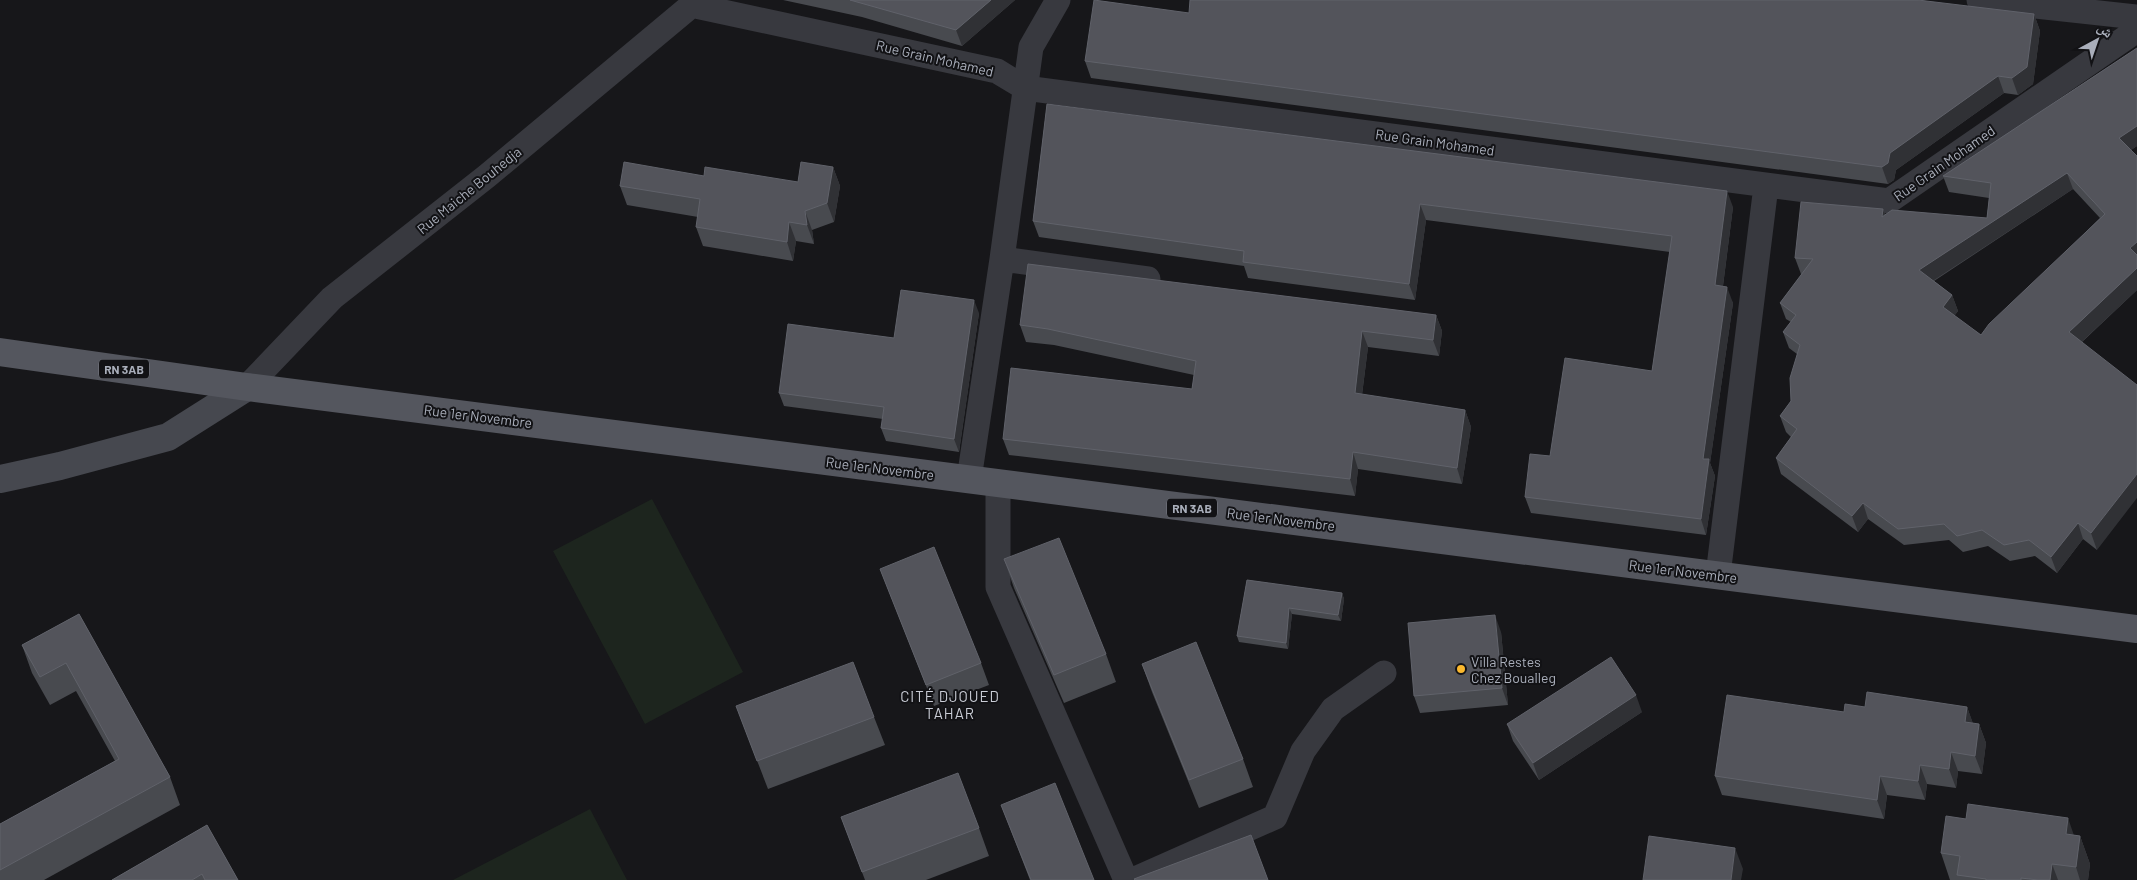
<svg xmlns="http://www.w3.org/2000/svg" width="2137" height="880" font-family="Barlow,'Noto Naskh Arabic',sans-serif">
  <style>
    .green { fill: #1d251e }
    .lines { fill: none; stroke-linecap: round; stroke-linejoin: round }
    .street { stroke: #38393f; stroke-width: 25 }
    .secondary { stroke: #46484f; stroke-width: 28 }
    .primary { stroke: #54565e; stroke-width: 28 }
    .wall { fill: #484a4f; fill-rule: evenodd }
    .shaded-wall { fill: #303135 }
    .building { fill: #53545b; stroke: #60626a; fill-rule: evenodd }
    .poi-dot { fill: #fbb82e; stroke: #121215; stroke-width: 2 }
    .labels { text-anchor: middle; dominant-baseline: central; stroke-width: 4; stroke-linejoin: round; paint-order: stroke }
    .shield { fill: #121215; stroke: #7c7f88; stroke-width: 1 }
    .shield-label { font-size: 12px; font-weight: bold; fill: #a9aeba }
    .street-label { font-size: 14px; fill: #a9aeba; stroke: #121215 }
    .poi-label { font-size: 14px; fill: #a9aeba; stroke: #121215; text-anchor: start }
    .neighbourhood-label { font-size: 15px; letter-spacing: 1px; fill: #cacdd6; stroke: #121215 }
  </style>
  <rect width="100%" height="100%" fill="#17171a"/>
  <path class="green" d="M652 499 743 672 645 724 553 551Z
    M590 809 627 880H453Z"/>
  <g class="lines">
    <path class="street" d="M1979 0 2137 17
      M691 5 997 71 1025 88 1889 201 2137 30
      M1002 259 1148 279
      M247 387 332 298 487 176 698 0
      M969 479 1002 259 1031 47 1058 0
      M998 483V587L1126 880
      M1718 575 1766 186
      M1133 880 1275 817 1303 751 1333 709 1384 673"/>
    <path class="secondary" d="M0 479 60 466 168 437 247 387"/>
    <path class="primary" d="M0 352 247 387 2137 629"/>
  </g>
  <path class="wall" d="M783 0H1015L962 46 862 17Z
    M1189 13 2034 14 2040 31 2033 84 2018 95 2004 93 1896 170 1894 180 1888 184 1091 78 1085 61Z
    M2137 48V146L2131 150 2137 156V290L2082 342 2097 550 2083 539 2057 573 2035 556 2010 561 1988 546 1963 552 1949 540 1904 545 1868 519 1858 532 1781 474 1776 458 1791 437 1786 432 1780 416 1791 401 1797 354 1789 348 1783 332 1791 322 1786 319 1780 303 1802 274H1801L1795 258 1883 209 1885 215 1987 218 1989 198 1949 192 1943 176ZM2073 189 2100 218 1981 335 1954 316 1958 311 1952 295 1934 281Z
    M1047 104 1733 207 1723 286 1733 303 1710 463 1715 476 1706 535 1531 513 1525 497 1550 456 1652 371 1670 252 1426 220 1415 300 1248 278 1244 266 1039 237 1033 221Z
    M833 167 840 186 834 222 812 230 814 244 796 241 793 261 703 246 696 227 698 217 627 205 620 186 704 176 798 182Z
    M979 313 959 452 886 441 881 428 883 419 784 406 779 393 894 338Z
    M1436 315 1442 331 1439 356 1368 347 1362 395 1465 410 1471 427 1462 484 1358 469 1355 496 1009 455 1003 439 1192 389 1194 375 1054 345 1026 342 1020 325Z
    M1004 559 1106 654 1116 682 1064 703 1014 588Z
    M880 569 981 663 989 685 934 706Z
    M1247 580 1342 593 1344 599 1341 621 1292 614 1288 649 1239 642 1237 636Z
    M79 614 170 777 180 805 44 880H0V824L115 761 76 691 50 705 32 673 22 645Z
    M1501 632 1508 705 1420 713 1414 696Z
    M1142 664 1243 759 1253 787 1199 808 1152 692Z
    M736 706 874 717 885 745 768 789Z
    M1865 707H1967L1973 724H1979L1986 743 1982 774 1958 771 1956 788 1927 784 1925 800 1887 795 1884 819 1722 795 1715 776 1844 712Z
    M1642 712 1539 780 1513 741 1507 724Z
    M1001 805 1094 880H1030Z
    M841 817 979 828 989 856 926 880H865Z
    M207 825 238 880H112Z
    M2074 835 2080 836 2090 864 2088 880H1950L1941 853Z"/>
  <path class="shaded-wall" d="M991 0H1015L962 46 956 30Z
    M2034 14 2040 31 2033 84 2018 95 2012 78Z
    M1998 76 2004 93 1896 170 1894 180 1888 184 1882 167 1890 153Z
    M2137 126V146L2125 154 2119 138Z
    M833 167 840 186 834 222 827 203Z
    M2067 173 2073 189 1925 286 1919 270Z
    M1727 191 1733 207 1721 301 1715 285Z
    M1420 204 1426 220 1415 300 1409 284Z
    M1883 209 1888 225 1882 217Z
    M805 211 812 230 814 244 807 225Z
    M789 222 796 241 793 261 787 242Z
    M2137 242V263L2130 248Z
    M2137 268V290L2075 348 2069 332Z
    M1727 287 1733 303 1710 463 1715 476 1706 535 1701 519 1703 459Z
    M1952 295 1958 311 1949 323 1943 307Z
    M974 300 979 313 959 452 954 439Z
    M1436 315 1442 331 1439 356 1433 340Z
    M1362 331 1368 347 1360 410 1355 393Z
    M1465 410 1471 427 1462 484 1457 468Z
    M1353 452 1358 469 1355 496 1350 479Z
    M2137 474V498L2097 550 2091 533Z
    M1863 503 1868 519 1858 532 1852 516Z
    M2078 523 2083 539 2057 573 2051 557Z
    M1342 593 1344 599 1341 621 1338 615Z
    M1289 608 1292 614 1288 649 1286 643Z
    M1495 615 1501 632 1508 705 1502 688Z
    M1636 695 1642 712 1539 780 1533 763Z
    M1967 707 1974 726 1965 722Z
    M1979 724 1986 743 1982 774 1975 756Z
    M1951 752 1958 771 1956 788 1949 769Z
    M1920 765 1927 784 1925 800 1918 781Z
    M1880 776 1887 795 1884 819 1877 800Z
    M2068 818 2078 847 2066 834Z
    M2080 836 2090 864 2088 880H2080L2076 867Z
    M1735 848 1743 869 1741 880H1731Z
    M2052 864 2058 880H2050Z"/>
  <path class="building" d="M850 0H991L956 30Z
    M1094 0 1189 13 1190 0H1918L2034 14 2027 67 2012 78 1998 76 1890 153 1888 163 1882 167 1085 61Z
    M2137 48V126L2119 138 2137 156V242L2130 248 2137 255V268L2069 332 2137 385V474L2091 533 2078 523 2051 557 2029 540 2004 545 1982 530 1957 536 1944 524 1898 529 1863 503 1852 516 1776 458 1797 429 1780 416 1791 401 1790 378 1800 345 1783 332 1796 315 1780 303 1813 259 1795 258 1801 202 1883 209 1882 217 1892 210 1987 218 1991 183 1943 176ZM2067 173 2105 214 1989 324 1981 335 1943 307 1952 295 1919 270Z
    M1047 104 1727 191 1715 285 1727 287 1703 459H1709L1701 519 1525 497 1530 454 1550 456 1565 358 1652 371 1672 236 1420 204 1409 284 1243 262 1244 251 1033 221Z
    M624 162 704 176 705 167 798 182 801 162 833 167 827 203 805 211 807 225 789 222 787 242 696 227 700 199 620 186Z
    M1028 264 1436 315 1433 340 1362 331 1355 393 1465 410 1457 468 1353 452 1350 479 1003 439 1011 368 1192 389 1196 361 1048 329 1020 325Z
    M901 290 974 300 954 439 881 428 884 407 779 393 788 324 894 338Z
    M1059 538 1106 654 1054 675 1004 559Z
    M934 547 981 663 926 685 880 569Z
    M1247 580 1342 593 1338 615 1289 608 1286 643 1237 636Z
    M79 614 170 777 0 870V824L119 759 66 663 40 677 22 645Z
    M1495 615 1502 688 1414 696 1408 623Z
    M1196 642 1243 759 1189 780 1142 664Z
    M1611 657 1636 695 1533 763 1507 724Z
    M853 662 874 717 757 761 736 706Z
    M1867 692 1967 707 1965 722 1979 724 1975 756 1951 752 1949 769 1920 765 1918 781 1880 776 1877 800 1715 776 1727 695 1844 712 1845 704 1865 707Z
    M958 773 979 828 862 872 841 817Z
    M1055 783 1094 880H1031L1001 805Z
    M1968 804 2068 818 2066 834 2080 836 2076 867 2052 864 2050 880H2038L2021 878V880H1986V879L1957 875 1960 856 1941 853 1946 816 1966 819Z
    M207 825 238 880H205L202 874 192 880H112Z
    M1251 835 1268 880H1135L1134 879Z
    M1649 836 1735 848 1731 880H1643Z"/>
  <circle class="poi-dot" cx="1461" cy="669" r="5"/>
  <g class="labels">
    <g class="shield">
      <rect x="99" y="359.5" width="50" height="19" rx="4"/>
      <rect x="1167" y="498.5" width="50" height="19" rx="4"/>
    </g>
    <g class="shield-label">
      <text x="124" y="369">RN 3AB</text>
      <text x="1192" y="508">RN 3AB</text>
    </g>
    <g class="street-label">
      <text transform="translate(935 58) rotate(13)">Rue Grain Mohamed</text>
      <text transform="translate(1435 142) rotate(8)">Rue Grain Mohamed</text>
      <text transform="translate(1944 163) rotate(-35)">Rue Grain Mohamed</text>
      <text transform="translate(469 190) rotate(-39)">Rue Maiche Bouhedja</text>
      <text transform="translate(478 416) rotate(7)">Rue 1er Novembre</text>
      <text transform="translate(880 468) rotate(7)">Rue 1er Novembre</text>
      <text transform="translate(1281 519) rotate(7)">Rue 1er Novembre</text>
      <text transform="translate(1683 571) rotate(7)">Rue 1er Novembre</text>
    </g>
    <g class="poi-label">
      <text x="1471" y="661">Villa Restes<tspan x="1471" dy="16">Chez Boualleg</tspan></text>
    </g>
    <g class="neighbourhood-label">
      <text x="950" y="696">CITÉ DJOUED<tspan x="950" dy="17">TAHAR</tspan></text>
    </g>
  </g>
  <g transform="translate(2097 40) rotate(40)" stroke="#121215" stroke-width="4" paint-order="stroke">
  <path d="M0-4L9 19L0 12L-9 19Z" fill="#a9aeba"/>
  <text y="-8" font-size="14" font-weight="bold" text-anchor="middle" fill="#a9aeba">ش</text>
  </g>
</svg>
